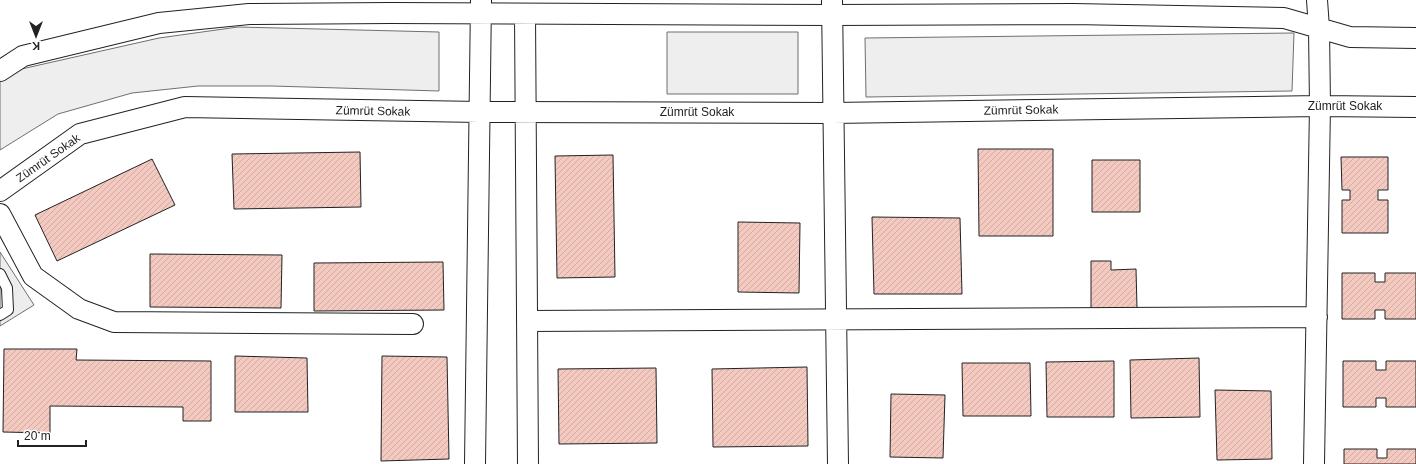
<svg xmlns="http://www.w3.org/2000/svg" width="1416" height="464" font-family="Arial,sans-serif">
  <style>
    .green { fill: #eee; stroke: #6f6f6f }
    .parking { fill: #ededed; stroke: #6f6f6f }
    .building { fill: url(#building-hatch); stroke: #222 }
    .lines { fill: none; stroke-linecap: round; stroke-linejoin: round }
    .lane-casing { stroke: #222; stroke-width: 12 }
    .street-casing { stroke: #222; stroke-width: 22 }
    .lane { stroke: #fff; stroke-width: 10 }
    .street { stroke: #fff; stroke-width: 20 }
    .labels { text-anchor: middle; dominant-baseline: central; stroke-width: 3; stroke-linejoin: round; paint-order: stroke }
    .street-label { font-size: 12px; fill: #222; stroke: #fff }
  </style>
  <defs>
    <pattern id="building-hatch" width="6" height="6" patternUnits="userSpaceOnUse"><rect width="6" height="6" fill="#f3c9c0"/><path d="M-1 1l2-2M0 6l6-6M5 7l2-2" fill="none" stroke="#d0aca5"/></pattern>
  </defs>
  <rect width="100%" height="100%" fill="#fff"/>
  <path class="green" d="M238 27 439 32V91L272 86H198L132 93 58 114 0 150V81L17 70 159 38Z
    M667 32H798V94H667Z
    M1294 33 1292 91 866 97 865 38Z"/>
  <path class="parking" d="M0 252 34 305 0 326Z"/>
  <path class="building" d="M978 149H1053V236H979Z
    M360 152 361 207 234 209 232 154Z
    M613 155 615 277 557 278 555 156Z
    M1341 157H1388V190H1378V200H1388V233H1342V200H1350V190H1342Z
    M152 159 175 205 57 261 35 215Z
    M1092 160H1140V212H1092Z
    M872 217 960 218 962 294H874Z
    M738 222 800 223 799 293 738 292Z
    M150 254 282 255 281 308 150 307Z
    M1091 261H1111V270L1136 269 1137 308 1091 309Z
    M443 262 444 310 314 311V263Z
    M1342 273H1375V282H1385V273H1416V319H1385V310H1375V319H1342Z
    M4 349H77L76 360 211 361V421H183V407L50 406V433L3 432Z
    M235 356 307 358 308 412H235Z
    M382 356 447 357 449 459 381 461Z
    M1199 358 1200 417 1131 418 1130 360Z
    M1114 361V417H1047L1046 362Z
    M1343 361H1376V370H1386V361H1416V407H1386V398H1376V407H1343Z
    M962 363H1030L1031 416H963Z
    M807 367 808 446 713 447 712 369Z
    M656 368 657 443 559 444 558 369Z
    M1215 390 1271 391 1272 459 1217 460Z
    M891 394 945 395 943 458 890 457Z
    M1344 449H1377V458H1387V449H1416V464H1344Z"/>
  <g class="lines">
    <g class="lane-casing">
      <path id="lane" d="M0 274 7 288 8 310 0 315"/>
    </g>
    <g class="street-casing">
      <path id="street" d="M832 0 838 464
        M525 14 528 464
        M0 71 23 56 159 23 249 14 390 13 832 15 1073 14 1284 18 1350 37 1416 38
        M0 191 80 134 185 107 480 112 833 113 1320 106 1416 107
        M0 214 33 276 79 309 114 322 413 324
        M527 321 1317 317
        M475 464 481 0
        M1314 464 1320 106 1319 28 1317 0"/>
    </g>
    <use href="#lane" class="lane"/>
    <use href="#street" class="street"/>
  </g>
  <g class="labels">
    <g class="street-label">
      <text x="1345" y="106">Zümrüt Sokak</text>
      <text transform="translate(1021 110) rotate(-1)">Zümrüt Sokak</text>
      <text transform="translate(373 111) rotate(1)">Zümrüt Sokak</text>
      <text x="697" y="112">Zümrüt Sokak</text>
      <text transform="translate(48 158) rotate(-35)">Zümrüt Sokak</text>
    </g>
  </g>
  <g transform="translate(36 36) rotate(180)" stroke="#ffffff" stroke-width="3" paint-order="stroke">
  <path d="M0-3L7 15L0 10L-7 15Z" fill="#222222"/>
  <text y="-6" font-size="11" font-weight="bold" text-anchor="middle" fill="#222222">K</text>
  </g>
  <path d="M18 440v6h68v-6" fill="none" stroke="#222222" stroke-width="2"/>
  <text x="24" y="440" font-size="12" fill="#222222" stroke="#ffffff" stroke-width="3" paint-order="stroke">20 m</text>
</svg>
